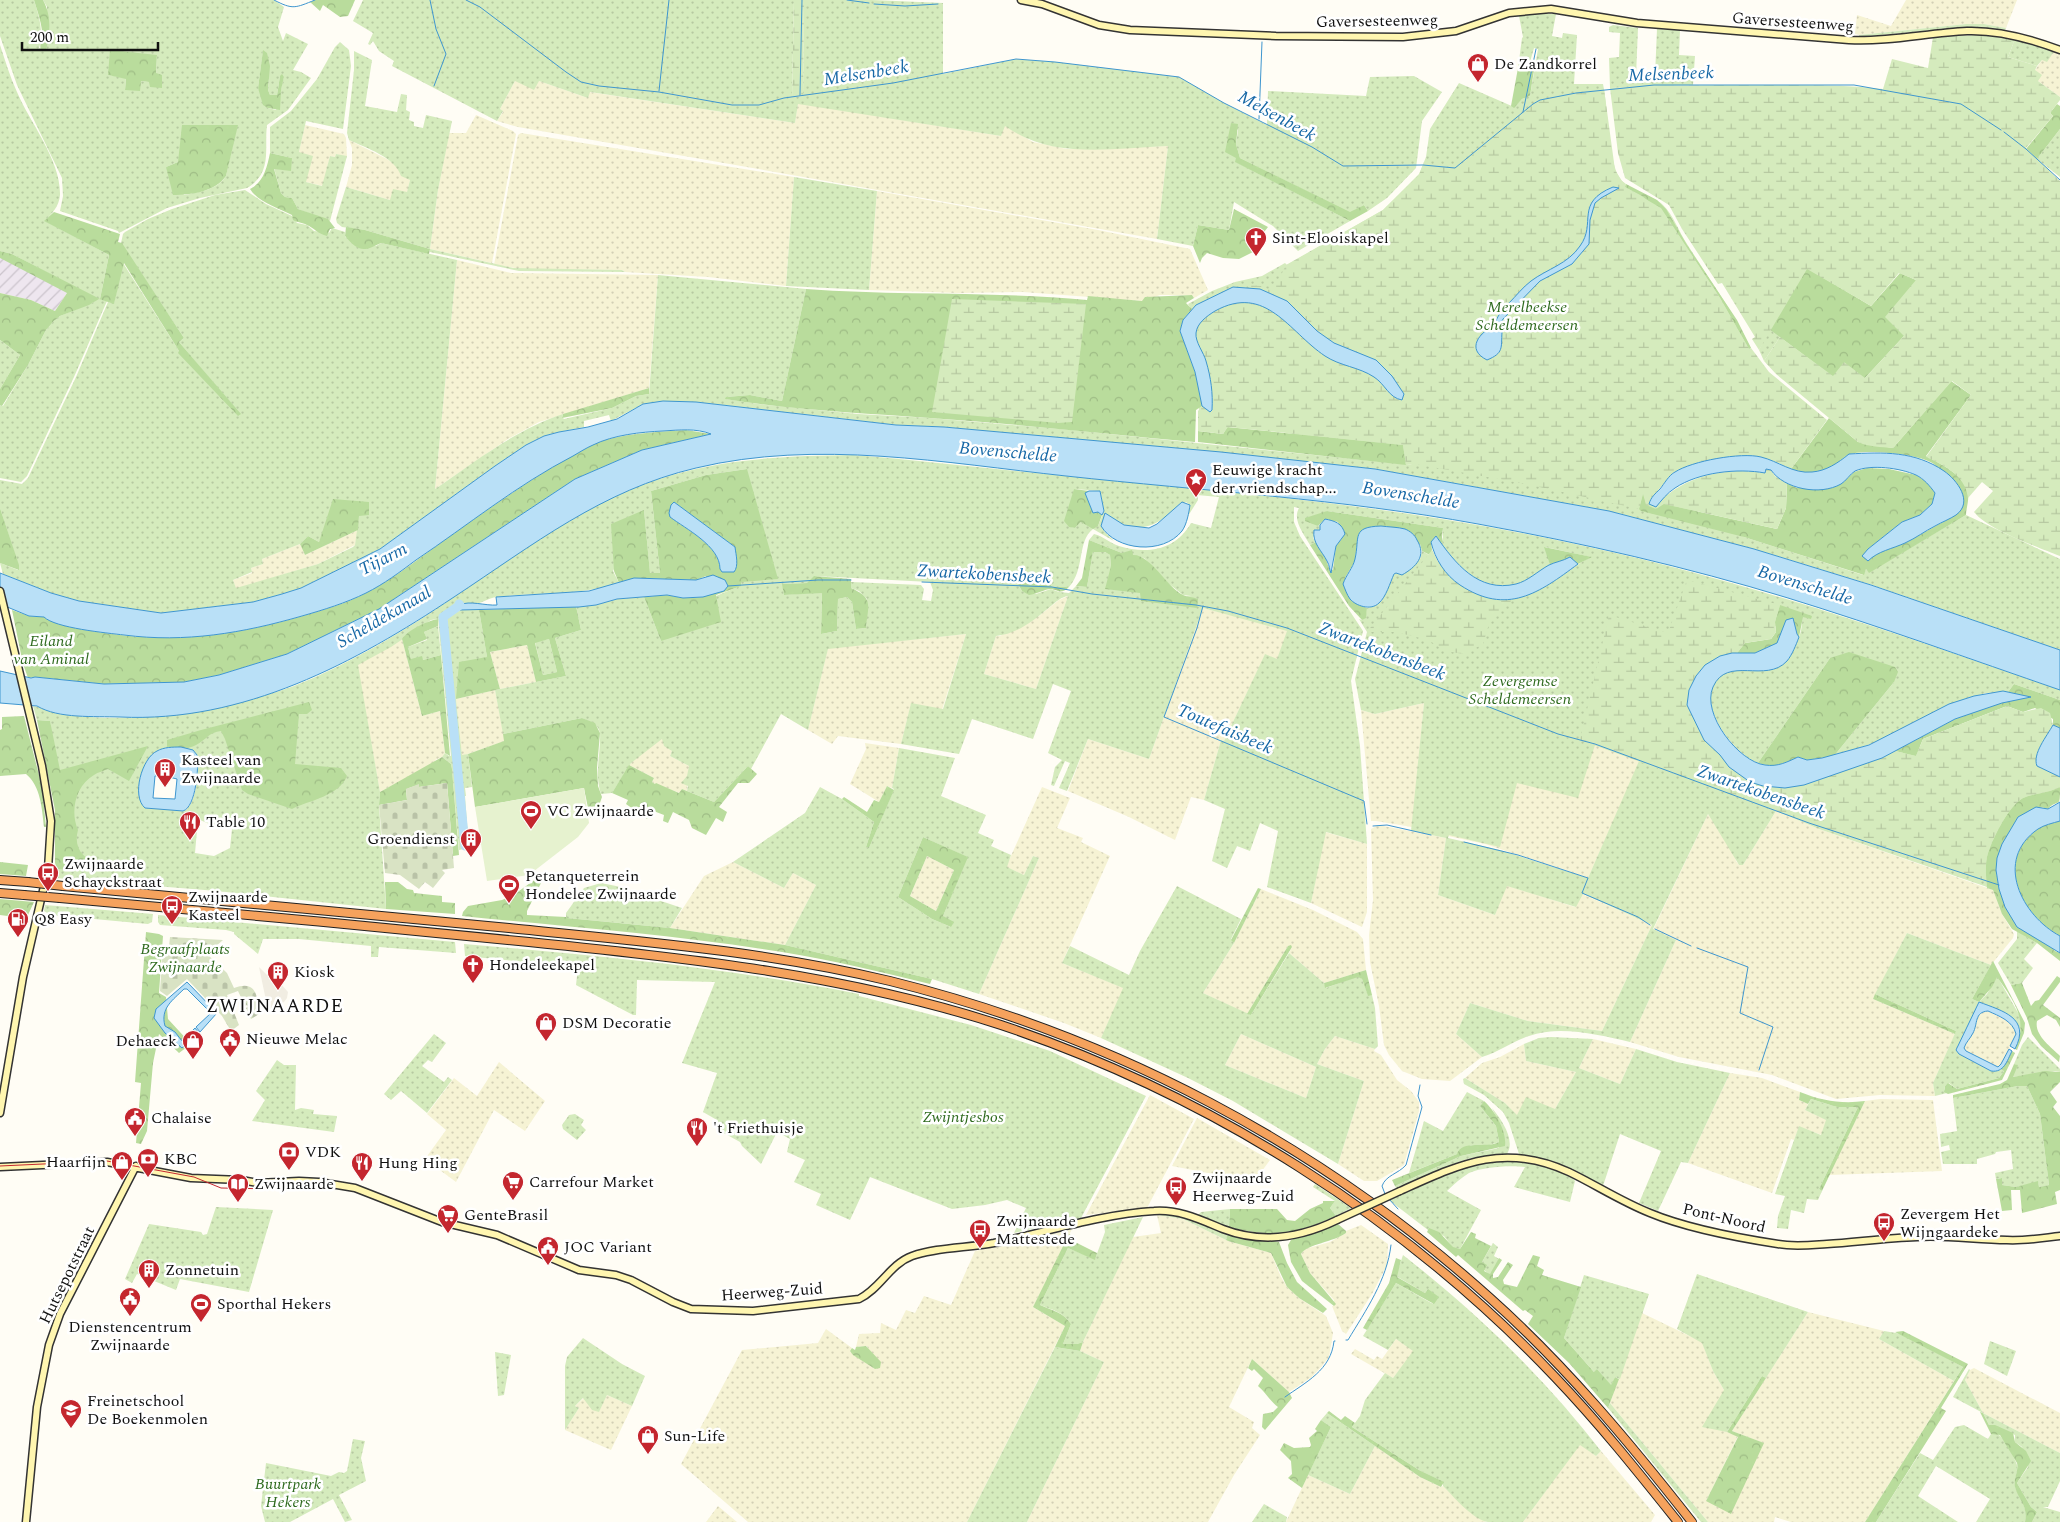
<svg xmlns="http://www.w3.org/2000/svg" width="2060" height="1522" font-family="Spectral,serif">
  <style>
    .industrial { fill: url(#industrial-furrows) }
    .farmland { fill: url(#farmland-dots) }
    .grass { fill: url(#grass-dots); fill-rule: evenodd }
    .forest { fill: url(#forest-crowns); fill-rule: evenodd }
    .wetland { fill: url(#wetland-marsh); fill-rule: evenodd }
    .cemetery { fill: url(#cemetery-stones) }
    .pitch { fill: #e6f2cf }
    .plaza { fill: #f1ede2 }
    .water { fill: #b9e0f7; stroke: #3f96cf; fill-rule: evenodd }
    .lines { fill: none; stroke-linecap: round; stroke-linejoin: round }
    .stream { stroke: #3f96cf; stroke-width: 1 }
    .river { stroke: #b9e0f7; stroke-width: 9 }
    .secondary-casing { stroke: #333; stroke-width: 9 }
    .highway-casing { stroke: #222; stroke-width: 10 }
    .secondary { stroke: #fff6b0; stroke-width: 6 }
    .highway { stroke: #f5a25d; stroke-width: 8 }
    .tram { stroke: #c4262e; stroke-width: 1 }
    .secondary-bridge-casing { stroke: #333; stroke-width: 9; stroke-linecap: butt }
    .highway-bridge-casing { stroke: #222; stroke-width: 10; stroke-linecap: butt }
    .secondary-bridge { stroke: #fff6b0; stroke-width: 6 }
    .highway-bridge { stroke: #f5a25d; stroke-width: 8 }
    .labels { text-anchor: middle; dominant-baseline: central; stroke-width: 5; stroke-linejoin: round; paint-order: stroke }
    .street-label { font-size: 16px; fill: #111; stroke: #fff }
    .poi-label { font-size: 16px; fill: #111; stroke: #fff; text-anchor: start }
    .park-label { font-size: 16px; font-style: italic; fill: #2f6b1f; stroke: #fff }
    .water-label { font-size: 18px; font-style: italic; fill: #1768a6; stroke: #fff }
    .quarter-label { font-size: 19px; letter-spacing: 1px; fill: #111; stroke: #fff }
  </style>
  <defs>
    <pattern id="industrial-furrows" width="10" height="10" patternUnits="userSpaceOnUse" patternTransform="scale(1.25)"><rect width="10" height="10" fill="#eee6ef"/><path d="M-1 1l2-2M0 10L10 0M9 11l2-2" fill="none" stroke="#cbc4cc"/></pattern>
    <pattern id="farmland-dots" width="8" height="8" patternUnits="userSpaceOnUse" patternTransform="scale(1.25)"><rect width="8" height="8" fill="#f6f3d4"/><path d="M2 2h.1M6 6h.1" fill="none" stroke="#d2cfb5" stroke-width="1.8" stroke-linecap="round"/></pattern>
    <pattern id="grass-dots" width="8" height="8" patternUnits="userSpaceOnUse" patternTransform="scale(1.25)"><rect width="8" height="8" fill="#d5ebbd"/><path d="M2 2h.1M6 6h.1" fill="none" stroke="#b6c8a1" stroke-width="1.8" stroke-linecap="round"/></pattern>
    <pattern id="forest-crowns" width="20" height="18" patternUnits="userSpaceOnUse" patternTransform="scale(1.25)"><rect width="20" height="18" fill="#b9dc9c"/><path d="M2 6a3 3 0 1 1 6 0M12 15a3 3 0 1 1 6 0" fill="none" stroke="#9ebc85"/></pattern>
    <pattern id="wetland-marsh" width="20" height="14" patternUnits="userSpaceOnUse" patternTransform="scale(1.25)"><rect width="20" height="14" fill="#d5ebbd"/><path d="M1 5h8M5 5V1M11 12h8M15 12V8" fill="none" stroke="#b6c8a1"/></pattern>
    <pattern id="cemetery-stones" width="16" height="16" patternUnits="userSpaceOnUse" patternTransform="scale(1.25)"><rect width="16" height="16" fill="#d9e3c4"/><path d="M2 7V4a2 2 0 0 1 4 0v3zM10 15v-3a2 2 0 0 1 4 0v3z" fill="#b9c2a7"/></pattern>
  </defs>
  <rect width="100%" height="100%" fill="#fffdf5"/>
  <path class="industrial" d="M0 251 78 289 67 293 55 311 31 300 0 293Z"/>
  <path class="farmland" d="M1906 0H2017L2006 28 1984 24H1966L1859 35 1855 34 1857 15 1891 26Z
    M2055 50 2060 52V97L2038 81 2035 70 2042 60Z
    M515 81H539L588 98 589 92 795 123 798 103 1001 136 1004 125 1033 142 1067 149 1168 146 1157 239 518 127 497 121 503 112 500 109Z
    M476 115 513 131 516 134 492 263 430 249 438 190 449 133H466Z
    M305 125 344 134 346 138 347 157 336 154 335 157 330 156 323 186 306 182 299 152Z
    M521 133 794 177 786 286 708 277 625 272 622 270 522 269 494 265 518 135Z
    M349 140 387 159 398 167 410 180 407 193 390 200 346 187 352 165V148Z
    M877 191 1098 230 1190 249 1208 290 1194 298 1192 295H1160L1143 301 1023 292 959 293 869 290Z
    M457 260 511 273 658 275 649 388 539 422 508 439 435 489Z
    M358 530 355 545 318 564 236 589 233 580 252 573 251 568 263 564 262 559 300 544 305 555Z
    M1068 596 1036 689 984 674 996 636H1000L1039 616 1059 600Z
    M1203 608 1288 630 1277 660 1265 655 1224 741 1221 740 1204 800 1191 797 1175 840 1129 817 1068 791 1088 739 1149 759Z
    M966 634 942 710 911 704 901 744 838 736 832 744 808 730 828 648Z
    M402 639 422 716 440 711 445 753 442 757 435 760 436 762 380 792 357 665Z
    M527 645 536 682 500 689 490 652Z
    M495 690 505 741 462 756 456 699Z
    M1470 699 1640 761 1588 878 1485 844 1448 836Z
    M1424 703 1412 827 1376 821H1371L1361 710 1375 714Z
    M662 738 672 751 670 756 689 766 687 791 682 789 680 793 655 784 652 782 654 778 629 765 645 750Z
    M865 743 899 748 892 788 887 786 879 802 850 784 866 749Z
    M1042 787 1070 798 1057 828 1083 838 1081 842 1110 856 1062 963 1124 988 1101 1038 1064 1023 979 994 1039 858 1033 856 1024 875 1006 867Z
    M1776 811 1819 829 1993 890 2002 914 2014 934 2013 938 1991 965 1907 933 1873 999 1955 1034 1933 1083 1935 1096 1880 1095 1836 1099 1772 1075 1679 1057 1630 1042 1676 940 1653 930 1708 814 1734 854 1736 861 1739 865H1743Z
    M1378 825 1446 838 1438 895 1495 915 1506 885 1575 907 1582 894 1652 925 1602 1031 1528 1021 1470 1003 1456 1034 1482 1057 1450 1081 1422 1079 1402 1071 1389 1055 1384 1045 1379 1006 1370 962 1369 935 1373 900 1371 829Z
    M1325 832 1367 844V912L1362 927 1311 903Z
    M927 856 954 870 936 911 910 896Z
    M733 862 784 888 793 873 816 885 785 945 670 928 704 876Z
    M1261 889 1313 910 1357 932 1363 939 1366 970 1324 983 1289 953 1292 947 1288 946 1247 1014 1203 993 1234 943Z
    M1986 1010 2011 1023 2015 1027 2016 1034 2001 1065 1998 1067 1966 1051 1964 1048 1975 1029 1978 1015Z
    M1241 1034 1316 1067 1306 1098 1225 1065Z
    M1335 1036 1375 1049 1374 1051 1381 1055 1397 1080 1411 1091 1419 1102V1111L1404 1165 1377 1181H1364L1338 1164 1364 1081 1317 1064 1325 1049Z
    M1593 1039 1636 1049 1620 1084 1579 1068Z
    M1524 1044 1526 1061 1576 1072 1555 1109 1517 1116 1505 1103 1465 1078 1482 1063 1500 1057Z
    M499 1062 545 1101 525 1131 494 1110 456 1182 425 1159 446 1130 427 1114 454 1078 477 1096Z
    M1730 1073 1762 1078 1800 1092 1799 1100 1808 1104 1805 1110 1827 1120 1822 1135 1799 1127 1794 1140 1791 1139 1772 1193 1688 1163Z
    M1150 1095 1194 1119 1147 1208 1086 1215Z
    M1880 1099 1933 1100 1942 1171 1829 1175 1865 1101Z
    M1197 1118 1270 1160 1254 1182 1172 1166Z
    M1157 1215 1183 1219 1228 1241 1271 1253 1281 1277 1287 1287 1299 1298 1326 1316 1333 1333 1329 1357 1322 1366 1312 1377 1289 1392 1252 1359 1229 1407 1254 1422 1252 1428 1260 1435 1234 1475 1208 1522H1027L1104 1362 1080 1351 1083 1342 1133 1237 1161 1233Z
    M1361 1225 1388 1244 1387 1265 1372 1294 1346 1334 1342 1331 1332 1306H1334V1300L1310 1273 1301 1254 1305 1249 1330 1242 1346 1233V1231Z
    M1072 1229 1033 1307 1065 1326 967 1522H748L681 1464 742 1350 818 1343 826 1329 852 1348 850 1351 860 1359 875 1369 867 1346 856 1347 859 1334 880 1333 881 1323 896 1330 906 1310 915 1313 924 1296 951 1305 975 1251 1013 1244Z
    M1808 1312 1884 1331 1879 1339 1954 1381 1865 1522H1791L1775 1517 1774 1522H1708L1610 1403 1642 1313 1702 1342 1713 1371 1724 1390 1727 1432 1738 1436 1706 1501 1763 1443 1732 1431Z
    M1396 1339 1414 1351 1393 1378 1351 1354 1355 1349 1374 1360 1377 1356 1382 1359Z
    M1974 1368 2060 1413V1453L1983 1413 1965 1380 1970 1370Z
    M607 1395 632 1406 611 1450 565 1430 579 1408 575 1406 584 1398 592 1409 599 1411Z
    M1580 1444 1596 1456 1601 1451 1655 1515 1651 1522H1523Z
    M1375 1446 1420 1477 1441 1487 1443 1486 1474 1515 1486 1522H1286L1308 1475 1350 1494Z
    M718 1506 737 1522H706Z"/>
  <path class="grass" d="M0 0H34C39 17 44 31 39 48L46 50 47 7 43 0H274L284 7 278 27 283 41 286 33 308 44 293 70 301 72 311 78 288 110 267 125C264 149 273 173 247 188L200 198 167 208 119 233 118 231 60 211 63 196 62 178 17 85 0 36ZM263 51 269 80 268 90 270 95H277L280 76 284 77C280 88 281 99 276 110L268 108 258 88ZM157 55 156 74 150 82 141 81 125 90 126 78 108 75ZM237 125 226 176C217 190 200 192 184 195L166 167 178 162Z
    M363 0H794L792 97 803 96 804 0H872L943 3V74L1016 59 1055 62 1179 77 1224 103 1267 125 1268 91 1366 96 1370 77 1414 76 1442 92 1422 121 1416 168 1387 198 1368 211 1364 205 1350 213 1240 158 1236 144 1238 130 1231 123 1237 158 1236 162 1350 221 1298 251 1273 226 1234 202 1229 230 1198 225 1193 246 1157 239 1168 146C1111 148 1053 160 1005 126L1001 136 798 104 795 123 590 92 588 98 539 81 534 90 515 81 500 109 503 111 497 121 392 66 394 61 379 51 373 41 370 45 368 44 373 33 353 21Z
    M1534 14H1556L1552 36 1562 38 1563 33 1577 35 1574 84H1603C1608 107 1608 159 1619 177 1628 192 1651 193 1663 205 1674 216 1679 232 1687 244 1709 279 1733 311 1751 348L1742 353 1648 484 1744 537 1863 575 1866 569 1869 572 1966 515 2060 559V650L1872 585 1754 549 1609 511 1375 469 944 427 896 425 696 402 643 404 611 421 609 415 584 421V427L559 432 544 436 526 445 495 466 380 549 301 588 282 594 253 602 161 613 79 601 51 593 3 574 0 563 18 570 19 567 0 508V480L22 484 28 478 76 377 108 302 114 303 123 263 179 351 240 414 179 342 184 338 121 243 123 234 125 232 148 219 172 209 215 195 245 190 266 204 292 216 297 223 307 225 314 231 329 233 332 228 345 232V237L376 246 381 243 457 260 435 489C476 461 515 430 563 414L562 417 564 419 612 408 636 396 649 394 658 275 806 289 782 401 750 395 726 397V399L758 404 858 414 930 418 1071 430 1412 465 1199 410 1190 307 1188 304 1212 291 1235 282 1262 276 1285 263 1287 265 1383 210 1419 174 1426 157 1430 129 1459 83 1514 107 1522 99 1530 96 1538 49 1534 48 1528 69 1518 68 1522 38 1523 37 1519 16ZM369 502 359 516 355 545 353 547 318 564 236 588 233 580 252 572 251 568 263 564 262 559 300 544 308 536 319 542 322 535Z
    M1966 24H1984L2006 28 2005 30 1967 27 1859 37V35Z
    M1613 25 1638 28 1636 76H1655L1657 29 1680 30 1679 55 1695 56 1693 85 1610 88 1609 58 1619 57 1620 33 1609 32V27Z
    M2015 39 2055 50 2047 62 2042 60 2037 66 2008 57Z
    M340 42 349 50 351 66 343 129 306 121 299 152 313 156 306 182 322 186 330 156 335 157 336 154 347 156 330 221 298 209 292 198 285 197 281 193 274 168 292 158 270 153V127L291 111 317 79 335 47Z
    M0 45C5 60 10 77 17 92 30 123 61 160 60 195 59 207 52 213 45 221L109 255 100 299 107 301 74 377 27 476 21 482 0 478V405L3 406 28 365 46 330 54 321 60 316 94 302 96 298 12 254 0 251Z
    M354 51 372 60 365 106 397 112 401 94 407 95 406 110 410 112 409 120 414 122V126L423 128 426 115 452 121 438 190 430 249 513 268 622 270 625 272 519 271 430 252V249L365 230 342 227 337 223 336 219 346 187 390 200 393 189 407 192 410 180 401 176C395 157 366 148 349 140L347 133 354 70Z
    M2060 129V177L2037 159Z
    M794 177 877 191 869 290 786 286Z
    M1769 329 1780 337 1764 361 1759 350Z
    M0 340 20 355 0 389Z
    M853 455C927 461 1001 470 1075 477 1238 492 1400 507 1561 541 1733 576 1894 633 2060 690V700L2014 684 2008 692 1986 693 1949 704 1877 742 1834 756 1894 682 1830 658 1758 763C1733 754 1692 700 1720 676 1738 661 1766 680 1786 662 1791 657 1794 648 1797 642 1801 635 1804 619 1801 612L1745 643 1737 653H1732L1696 676 1729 767 1882 758 1895 751 1903 753 2053 725 2037 754V766L2060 777V787L1986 872 1987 887 1819 829 1776 811 1743 865H1739L1708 814 1653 929 1676 940 1630 1042C1599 1035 1560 1025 1529 1036 1513 1041 1499 1052 1482 1057L1456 1034 1470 1003 1528 1021 1602 1031 1652 925 1583 894 1576 907 1507 886 1495 915 1438 895 1446 838 1411 831 1424 703 1375 714 1361 710 1355 679 1367 632 1359 619 1362 620 1366 614 1367 608C1391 604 1382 585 1396 573 1403 568 1412 564 1420 559L1422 551 1429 555 1432 550 1438 562 1513 599C1527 594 1539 590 1551 583 1565 575 1576 564 1591 557L1545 547 1550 565C1540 572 1529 581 1517 584 1484 594 1458 567 1441 543L1443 542V528L1327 511 1312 522 1318 526 1320 525 1321 529 1317 530 1313 538 1316 542 1310 545C1304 534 1292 520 1299 508L1294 507V522L1300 536 1363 631 1351 681 1360 746 1367 844 1326 832 1311 903 1267 887 1278 831 1260 823 1250 851 1237 846 1227 868 1212 861 1225 809 1204 800 1221 740 1224 741 1265 654 1277 659 1287 631 1203 608 1149 759 1088 739 1067 791 1059 788 1070 763 1065 761 1054 786 1051 785 1055 767 1062 760 1048 753 1071 691 1053 684 1033 739 972 719 959 754 901 744 911 703 943 709 966 634 828 649 808 730 781 714 751 769 748 766 714 802 687 791 688 786 681 783 687 776 689 766 670 756 672 751 664 746 662 739 631 763 612 793 601 794C594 773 601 754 600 733 598 723 590 722 582 718L503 734 495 690 566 676 555 638 581 630 576 606 596 605 617 599 644 597 661 641 716 596 740 586 747 469 706 475 651 491 660 573 650 574 644 510 613 571 619 583C580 596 538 592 497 597 485 598 473 611 461 601L440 615 438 619 431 620 391 647 358 665 380 792 379 805 386 909 217 891 56 878 60 841 50 721 37 720 33 706C42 707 50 712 59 714 127 723 195 716 260 696 272 693 284 690 294 686 352 663 406 630 457 595 509 560 560 520 619 494 698 460 768 456 853 455ZM1074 489 1100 491 1104 511 1098 526 1081 522 1075 528 1071 527ZM1197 495 1219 497 1211 528 1191 523C1176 550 1147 555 1119 546 1110 543 1103 536 1094 534L1089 540 1122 553 1144 558 1168 583 1183 595 1191 596 1141 601V593L1111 566 1110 555C1105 551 1099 550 1093 552L1087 587 1076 586 1069 593 1059 592 1051 589 1036 594 1022 591 1018 584 1019 577 1049 580 1052 587H1069C1085 570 1077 541 1093 529L1114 541 1104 531 1118 522C1148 537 1163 518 1186 502L1190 505 1188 516 1198 500ZM815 576 930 582 933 590 931 601 922 600 924 589 921 585 851 582V588L859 591 867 599 866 628 856 629 852 602 847 597 838 599 837 631 821 634 822 592 784 595 783 584 808 583ZM1068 596 1036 689 984 674 996 636C1018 634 1034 620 1051 606 1056 602 1061 597 1068 596ZM1595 745 1639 761 1588 878 1500 850 1448 838 1449 835 1500 847 1517 783 1578 798ZM181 747 193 750 197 755C199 769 197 801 186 810L145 808 158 750ZM198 819 216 827 232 829 230 848 214 856 195 853Z
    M460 610H479L487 657 456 699 462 755 468 754 472 787 465 788 466 796H465L469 848 459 850 452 769 451 764 442 757 445 753 449 756 460 755 447 619Z
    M438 626 441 655 423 660 411 659 408 647 427 640 424 632Z
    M549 639 557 672 543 675 535 642Z
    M899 748 955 758 941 796 986 815 978 833 994 840 991 846 1011 855 1007 867 1024 875 1033 856 1039 858 979 994 932 979 785 945 816 885 793 873 784 888 733 862 805 813 820 787 842 799 874 822 866 847 869 848 894 789 892 788ZM923 837 967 857 943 916 951 927 932 919 898 897Z
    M601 883 616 886 682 908 670 928 567 918 566 913 584 888Z
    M1177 886 1241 919 1231 939 1234 943 1203 993 1251 1015 1289 953 1324 983 1326 988 1358 976 1362 979 1368 995H1372L1375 1008 1378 1046 1375 1049 1335 1036 1325 1049 1317 1064 1364 1081 1338 1164 1233 1101 1188 1078 1101 1038 1123 988 1062 963 1070 946 1129 975 1140 951ZM1241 1034 1316 1067 1306 1098 1225 1065Z
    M45 905 153 914 152 922 148 924 51 915 44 911Z
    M158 915 455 942 456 953 379 947 378 957H371V946L299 939H263L258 954 234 934V932L226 930 160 925 158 922Z
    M2017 931 2037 943 2024 959 2033 968 2022 983 2011 985 1998 963 2017 939Z
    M1907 933 1991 965 1972 999 1979 1002 1987 994 1997 976 2021 1018 2022 1029 2021 1030 2012 1017 1979 1002 1959 1054 1991 1071 2001 1070 2004 1071 1999 1078 1957 1089 1949 1083 1945 1086 1944 1090 1947 1093 1935 1096 1933 1083 1956 1031 1875 994Z
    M464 944C597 955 728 968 859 994V996L971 1025 1050 1051 1146 1096 1081 1218 1014 1233 1026 1208 1007 1200 985 1205 952 1209 870 1177 850 1220 816 1205 821 1194 794 1182 805 1160 787 1152 790 1139 777 1132 761 1164 742 1146 740 1142 720 1131 717 1120 703 1112 717 1073 682 1063 715 982 637 980 636 1015H633L576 985 578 967 465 956Z
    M434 1034 446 1043 432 1062 428 1060 422 1066 444 1082 448 1077 452 1080 427 1113 401 1091 391 1100 384 1094Z
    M1551 1037 1593 1039 1579 1068 1620 1084 1636 1049 1677 1062 1730 1073 1688 1163 1681 1162 1658 1211 1639 1203 1661 1151 1620 1134 1603 1186 1558 1164 1519 1154 1509 1123 1503 1112 1484 1095 1464 1084 1463 1079 1465 1078 1505 1103 1517 1115 1526 1097 1555 1109 1576 1072 1526 1061 1524 1044 1539 1038Z
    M2028 1037 2060 1069V1072L2055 1071 2012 1077 2017 1065 2014 1064 2022 1045Z
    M277 1060 284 1065H296L295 1110 301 1108 314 1110 313 1114 337 1116 334 1132 252 1121 265 1100 256 1091Z
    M2018 1086H2027L2040 1114 2049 1185 2039 1187 2038 1182 2016 1187 2002 1185 2001 1178 1996 1179 1995 1173 2013 1169 2011 1150 1996 1152 1995 1154 1977 1159V1164H1943L1941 1152 1950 1150 1949 1145 1941 1147 1940 1134 1957 1131 1953 1098Z
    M1467 1092 1484 1101 1480 1106 1496 1126 1499 1142 1486 1146 1471 1145 1457 1154 1409 1173 1424 1121 1443 1131Z
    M1811 1099 1837 1107H1858L1819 1189 1822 1191 1818 1200 1807 1199 1804 1213 1791 1210 1788 1229 1777 1228 1778 1216 1785 1196 1775 1194 1799 1126 1821 1135 1826 1120 1805 1110Z
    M1492 1108C1501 1119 1516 1140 1507 1154L1471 1158 1458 1162 1396 1188 1395 1186 1461 1156 1499 1148 1503 1132Z
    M575 1114 584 1120 581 1125 586 1130 577 1140 563 1129 562 1125 569 1115Z
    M1496 1160C1517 1161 1562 1163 1575 1181L1570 1202 1514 1187 1525 1167C1510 1165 1482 1167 1469 1173 1461 1178 1454 1184 1447 1191L1481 1210 1460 1249 1453 1248 1444 1236 1428 1230 1389 1200 1466 1166Z
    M1315 1184 1351 1208 1336 1216 1330 1208 1335 1201 1313 1187Z
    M216 1207 273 1210 249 1292 180 1279 176 1290 137 1274 132 1283 125 1279 149 1224 201 1232 203 1235 207 1234Z
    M1230 1209 1229 1227 1198 1215 1201 1212Z
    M1158 1213 1184 1216 1228 1233 1226 1240 1183 1219 1157 1215Z
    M1143 1217 1083 1342 1077 1344H1063L1071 1324C1063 1312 1053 1310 1040 1305L1068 1248 1095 1259 1105 1232 1104 1225Z
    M1493 1243 1498 1247 1494 1256 1499 1259 1490 1275 1484 1270 1482 1262Z
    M1403 1255C1476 1312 1544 1377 1601 1451L1596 1456 1580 1445 1523 1522C1512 1522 1499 1522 1488 1522 1473 1520 1453 1496 1443 1486V1482L1419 1470 1352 1427 1360 1416 1365 1400 1385 1373 1393 1378 1413 1351 1396 1339 1388 1350 1363 1336 1396 1283 1433 1304 1428 1289 1425 1293 1396 1276Z
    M1697 1274 1808 1312 1766 1378 1762 1376 1727 1432 1702 1427 1724 1390 1713 1371 1702 1343 1677 1329Z
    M1584 1275 1649 1294 1620 1379 1615 1377 1611 1386 1597 1369 1595 1373 1564 1338Z
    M1884 1331 1902 1334 1963 1367 1954 1381 1879 1339Z
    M583 1338 622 1364 645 1376 632 1406 607 1395 599 1412 592 1410 583 1398 575 1406 579 1408 565 1430V1366L567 1357Z
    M1990 1341 2016 1351 2007 1376 1984 1364Z
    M1055 1347 1080 1351 1104 1362 1027 1522H967Z
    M495 1352 511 1355 504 1395 498 1396Z
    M1969 1369 1970 1370 1965 1380 1983 1413 2060 1453V1481L2048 1507H2043L2060 1512V1522H2032L2037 1512 2031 1507 2017 1483 2028 1467 2022 1447 2015 1442V1435L1989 1425 1983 1413 1953 1397Z
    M1610 1403 1708 1522H1701L1608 1408Z
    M1327 1413 1375 1446 1350 1494 1308 1475 1331 1427 1321 1420Z
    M1964 1425 1988 1439 1991 1434C1995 1434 1996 1433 1999 1435 2004 1438 2016 1460 2017 1465 2019 1473 2012 1481 2016 1489 2021 1501 2028 1508 2025 1522H1976L1990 1499 1936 1466 1918 1496 1958 1522H1876L1920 1453 1933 1460 1955 1427Z
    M353 1439 365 1441 361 1458 366 1481 339 1495 352 1520 345 1522 333 1499 290 1522H265L261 1506 266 1463 331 1476 339 1472 344 1473 347 1471Z
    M1264 1504 1287 1517 1286 1522H1252Z"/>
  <path class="forest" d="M34 0H43C52 17 50 33 46 51H41C39 45 42 38 42 31 41 21 37 10 34 0Z
    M315 0H355L348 16 340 17 323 5 320 11 310 2Z
    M110 50 157 55 156 73 162 75V88L150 87 149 82 141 81 140 91 125 90 126 79 108 75Z
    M263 50 267 53 270 66 268 90 270 95H277L280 76 282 74 284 77 281 90 280 110 268 108 263 105 258 88Z
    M1518 68 1534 70 1530 96 1522 99 1514 108 1511 106Z
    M2057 104 2060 106V129L2037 159 2026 149 2053 116 2050 113Z
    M1231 123 1238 124 1236 144 1240 158 1350 212 1364 205 1368 211 1350 221 1235 162 1236 158 1225 152Z
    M182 125H238L226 176C215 192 191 195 173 195L166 167 178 162Z
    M270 153 292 158 291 171 274 169 281 193 285 197 292 198 298 209 328 219 335 228 330 229 327 236C318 234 314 228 307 225 302 222 298 223 293 220L292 215C278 208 258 202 250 189 264 182 267 167 270 153Z
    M1626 184 1657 200 1666 209 1687 245 1737 320 1751 348 1749 349 1720 298 1665 215 1642 196 1625 187Z
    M1234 209 1268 227 1254 245 1257 250 1239 259 1223 258 1207 253 1202 258 1200 263 1193 246 1198 225 1229 230Z
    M54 212 120 234 118 242 122 243 184 338 179 342 241 414 238 416 178 353 179 351 124 263 114 304 99 299 89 305 60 316 54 321 46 330 28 365 2 406 0 405V389L20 355 0 340V293L31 300 55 311 67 293 0 258V251L12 254 100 299 109 255 44 221Z
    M346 227 365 230 430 249 429 254 381 243C363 252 359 252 345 236Z
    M1807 268 1871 306 1900 273 1916 280 1904 336 1865 378 1833 377 1769 329Z
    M806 289C900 296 994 291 1087 300L1088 296 1142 301 1145 297 1192 295 1194 298 1186 303 1192 309 1183 320 1180 331 1195 372 1202 406 1196 410 1195 442C1107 434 1018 424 930 418 861 413 793 410 725 399L726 397 750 395 782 401Z
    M1951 381 1971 395 1926 456C1942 465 1966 475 1968 495 1969 501 1966 509 1966 515L1869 573 1866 569 1864 575 1744 537 1641 511 1639 509 1643 493 1664 504 1777 529 1786 508 1787 483 1797 488 1841 484 1854 472 1867 468 1889 469 1916 475 1928 483 1935 493 1932 504 1920 515 1902 522 1868 549V560L1875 554 1907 542 1957 514C1954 506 1939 469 1935 465 1924 454 1861 448 1848 455 1843 457 1840 462 1836 464 1822 473 1805 475 1791 469L1829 418 1858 442 1893 448Z
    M649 388V394L636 396 612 408 562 418 563 414Z
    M1227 427 1403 445 1406 465 1198 442V431L1223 434Z
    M686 430 711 434 642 450 575 479 379 609 287 654 219 675 184 682 104 684 35 677 28 678 23 664 12 610 29 616 44 617C55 627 104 633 120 635 184 643 245 633 306 615 326 609 348 603 366 593 391 580 413 563 435 547 468 523 501 500 535 478 551 468 576 451 593 444 622 433 656 432 686 430Z
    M747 469 778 579 741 582V586L716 595 721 622 661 641 644 597 667 595 683 598 703 597 706 576 696 580 635 578 619 583 614 571 611 524 644 510 650 573H660L651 491 706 475ZM674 502 735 547 720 569C720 546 686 529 670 517Z
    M1074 489 1089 491 1086 493 1093 512H1098L1102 515 1098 526 1093 529 1081 522 1075 528 1069 527 1064 521Z
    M333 499 369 502V515L359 516 358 530 305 555 300 544 308 536 319 542Z
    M0 508 19 565V570L0 563Z
    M1327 511 1443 528 1442 537 1443 542 1441 543 1436 536 1431 542 1432 550 1430 555 1422 551 1420 544 1356 552 1355 561 1345 578 1357 604 1367 608 1366 618 1362 620 1349 606 1310 545 1316 542 1326 559 1329 568 1333 570 1336 546 1343 537 1338 522 1325 519 1318 526 1305 521V518Z
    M1089 540 1122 553 1132 550 1133 555C1150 554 1167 587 1183 595 1187 597 1193 597 1198 599L1197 608 1141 601 1140 593 1105 589 1111 566 1110 555 1105 552H1093L1087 587 1076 586 1082 578Z
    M1544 547 1592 557 1578 564 1570 558 1550 565Z
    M814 576 851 579V588C874 598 868 605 866 628L856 629 852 602 847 597 838 599 837 631 821 634 822 593 784 595 782 584 807 583Z
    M1019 577 1049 580 1052 587H1069C1060 596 1058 589 1050 589 1046 589 1036 594 1029 595L1022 591 1018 584Z
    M1780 605 1812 616 1811 619 1803 617 1799 637 1797 634 1793 619 1786 620 1778 643 1755 653H1737L1745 643 1771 639 1776 632 1775 622Z
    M576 606 581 630 555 638 566 676 536 682 527 645 490 652 500 689 456 699 459 662 487 657 479 610ZM549 639 557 672 543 675 535 643Z
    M438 619V626L424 632 427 639 408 647 411 659 422 656 423 660 441 655 450 756 445 753 440 711 422 716 402 639C408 630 427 621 438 619Z
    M1849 652 1895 667 1898 672 1894 682 1834 756 1807 760 1798 757C1784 764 1773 768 1758 763L1830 658Z
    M2014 684 2060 700V728L2053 725V719L2035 708 2023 712 2007 706 1923 739 1916 756 1895 751 1955 719 2002 702 2029 697 2008 692Z
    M309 702 312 710 307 714H299L295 764 341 768 347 776C339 796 310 800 292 809L248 794 242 790 225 739 221 731C209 732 206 740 196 745 188 750 176 747 167 748V740L201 730Z
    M24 716 42 787 46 827H44C42 810 41 786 26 774L0 776V730L2 729V717Z
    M582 718 595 723 600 733 597 768 598 786 602 797 595 817 590 818 584 788 475 807 468 754 504 741 503 734Z
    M37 720 50 721 60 770 148 746 129 781 108 769C104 771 98 772 94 775 75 786 70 812 78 830 73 848 83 859 100 865L101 871 57 869 55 863V810Z
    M442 757 451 764 452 769 459 855 453 856 447 783 419 787 418 785 406 789 407 800 379 805 380 792Z
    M629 765 654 778 652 782 655 784 656 783 679 793 682 789 714 802 748 766 757 774 749 783H738L719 807 727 812 723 822 716 818 706 835 692 828 689 820 673 812 668 823 663 821 664 815 651 810 647 819 626 804 628 800 612 793Z
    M887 786 894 790 869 848 866 847 874 822 842 799 844 797 867 812 874 800 879 802Z
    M2060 787C2060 811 2059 797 2048 809L2041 807 2018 817 2002 844 1996 870 1999 889 2055 951 2060 953V961L2037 943 2012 929 2002 914 1993 890 1987 888C1986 877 1985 867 1987 857 1991 841 2009 805 2023 798 2035 793 2049 793 2060 787Z
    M2060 821V936C2022 916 1993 860 2038 829 2044 825 2053 823 2060 821Z
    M923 837 968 857 943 916 954 922 951 927 932 919 898 897ZM927 856 954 870 936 911 910 896Z
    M0 862 28 865 26 876 0 874Z
    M540 876 543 879 527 911V915L566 917V913L567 918 670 928 785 945 932 979 930 984C881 972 832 960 782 952 676 935 569 927 462 916L463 912 468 906 502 900 512 896Z
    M385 882H398L407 889 413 890 414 893 442 896V902L455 903V914L386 909Z
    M1258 888 1261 889 1234 943 1231 940Z
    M0 899 34 902 28 915 15 917 0 915Z
    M146 932 159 934 163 936 159 993 166 997 168 1019 191 1044 179 1053 159 1034 153 1063 147 1131 141 1144 136 1143 141 1083 135 1082Z
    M1291 945 1292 947 1251 1015 1247 1014 1288 946Z
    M1993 961 2025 1023 2024 1033 2017 1050 2015 1049C2029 1020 2014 1001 1997 977L1992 987 1979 1002 1972 999Z
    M1366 970 1372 995 1368 996 1362 979 1358 977 1325 988 1324 983Z
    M2057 976 2060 978V982L2043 1005 2060 1018V1027L2056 1020 2047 1015 2037 1021C2034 1035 2051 1047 2060 1056L2059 1062 2041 1046 2032 1034 2027 1018 2011 985 2022 983 2031 1006 2035 1001 2039 1000Z
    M1875 994 1956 1031 1955 1034 1873 999Z
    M2012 1051 2015 1053 2002 1080 1948 1094 1944 1092 1945 1086 1948 1083 1957 1089 1999 1078 2004 1071 2001 1070Z
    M2014 1064 2018 1065 2013 1077 2045 1071 2060 1072V1082L2050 1092 2057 1102 2053 1107 2060 1116V1190L2055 1192 2057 1204 2022 1213 2020 1190H2011L2012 1210 2002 1211 1996 1179 2002 1178V1185L2016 1187 2038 1181 2039 1187 2049 1185 2040 1114 2027 1086H2018L1953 1098V1095L2000 1084 2007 1080Z
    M1800 1092C1822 1101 1842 1104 1865 1101L1822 1191 1819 1189 1858 1107H1837L1811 1099 1808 1104 1799 1100Z
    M1484 1101C1495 1111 1507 1131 1505 1146L1461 1156 1395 1186 1392 1180 1457 1154C1462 1139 1486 1149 1499 1142L1496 1126 1480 1106Z
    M1323 1201H1335L1330 1208 1336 1216C1296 1234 1272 1238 1229 1227L1230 1209H1277L1287 1220 1295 1221 1310 1209 1323 1203Z
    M1337 1223 1346 1231V1233C1334 1242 1307 1244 1301 1254L1310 1273 1336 1304 1334 1306 1302 1281 1291 1262 1288 1245 1291 1240Z
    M1429 1228 1439 1232 1453 1247 1460 1249 1471 1232 1476 1234 1475 1238 1491 1246 1482 1262 1487 1265 1484 1271 1490 1274 1499 1258 1502 1260 1493 1274V1278L1498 1277 1508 1262 1513 1265 1503 1280 1504 1284 1517 1287 1533 1255 1540 1257 1537 1266 1544 1270 1542 1275 1581 1287 1564 1338 1594 1372 1597 1369 1611 1385 1615 1377 1619 1379 1608 1408 1569 1363 1528 1324 1533 1316 1525 1310 1523 1311 1458 1255 1456 1257 1427 1232Z
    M1228 1233 1279 1242 1287 1263 1297 1282 1327 1309 1323 1313 1299 1298 1287 1287 1271 1253 1228 1241 1226 1240Z
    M1069 1234 1075 1237 1073 1241 1097 1253 1095 1260 1068 1248 1040 1305C1053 1311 1063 1312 1071 1324L1063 1344H1077L1083 1342 1080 1351 1055 1347 1065 1326 1033 1307Z
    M1396 1258 1401 1260 1397 1277 1425 1293 1428 1289 1439 1297 1434 1304 1396 1283 1367 1330 1363 1328 1389 1283Z
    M1903 1331 1968 1364 1941 1408 1946 1411 1876 1522H1865L1963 1367 1895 1332Z
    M866 1346 881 1362 880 1368 875 1369 853 1355 850 1351 852 1348 855 1350 856 1347Z
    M1252 1359 1289 1392 1292 1398 1265 1430 1262 1427 1263 1414 1273 1412 1278 1407C1270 1401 1266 1393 1258 1386L1263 1378 1254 1369 1252 1371 1248 1368Z
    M1762 1376 1766 1378 1732 1431 1764 1443 1731 1514 1706 1501 1738 1437 1727 1432Z
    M1329 1411 1341 1420 1345 1416 1355 1423 1352 1427 1419 1470 1444 1482 1441 1487 1420 1477 1327 1413Z
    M1980 1412 1983 1413 1989 1425H1995L2013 1433 2015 1442 2026 1451 2031 1461 2017 1483 2031 1507 2037 1512 2032 1522H2025C2028 1505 2019 1501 2015 1487 2013 1479 2019 1471 2017 1463L2000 1435 1991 1434Z
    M1321 1420 1331 1427 1302 1488 1288 1478 1292 1474 1291 1461 1280 1450 1284 1443 1294 1448 1310 1447 1311 1445 1309 1438 1317 1431 1315 1429Z"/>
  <path class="wetland" d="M794 0H804L803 96 792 97Z
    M1978 35 2015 39 2008 57 2037 66 2035 70 2042 75 2038 81 2060 97V100L2050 113 2053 116 2026 148 2060 181V556C2038 547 1988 530 1974 512L1993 491 1982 482 1968 498C1966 476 1944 465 1926 457L1971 395 1952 381 1893 448C1881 447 1869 447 1858 442L1776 374 1764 361 1780 337 1833 376 1844 362 1865 378 1904 336 1885 317 1916 280 1899 273 1871 306 1807 269 1759 350 1752 339 1755 337 1722 283 1718 284 1682 229 1669 205 1625 178 1618 153 1610 88C1660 85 1710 85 1760 85 1801 85 1842 84 1883 89L1892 59 1928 68 1933 37Z
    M1604 89 1615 170 1622 181 1626 184 1625 187 1661 208 1720 298 1749 349 1751 348 1769 372 1827 420 1791 469 1778 463 1674 472 1652 497H1665C1691 474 1732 467 1765 473L1766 469 1771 470 1775 476 1787 483 1786 508 1777 529 1664 504 1656 509 1646 505 1643 494 1639 509 1526 484 1415 464 1406 465 1403 445 1228 427 1223 434 1198 431V411L1202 406 1209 412 1212 410C1214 383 1205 364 1196 338 1196 326 1204 318 1214 312 1268 282 1288 332 1325 356 1336 363 1350 365 1361 369 1376 375 1385 388 1396 399L1349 348 1334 344 1317 331 1287 301 1256 288 1248 287V285L1261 286 1273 291 1286 265 1383 210 1419 175 1423 165 1455 168 1459 166 1533 104C1554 94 1581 92 1604 89ZM1619 188 1601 198 1595 203 1590 220 1589 244 1572 264 1540 281 1503 319 1498 328 1502 332 1503 346 1487 329 1495 325 1496 320 1505 307 1530 282 1565 262 1580 247 1584 241 1588 212 1592 200Z
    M952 299 1086 304 1072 422 1058 423 932 412Z
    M1432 550 1438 562 1500 601 1513 599 1489 624 1483 644 1464 654 1445 651 1430 641 1413 636 1394 632H1367Z
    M1687 580 1780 605 1775 622 1776 632 1771 639 1745 643 1737 653H1732L1687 705 1704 740 1720 755 1729 767 1785 788 1804 785 1882 758 1895 751 1916 756 1923 739 2007 706 2023 712 2041 708 2050 713 2053 725 2037 754V766L2060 777V787C2048 793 2035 793 2023 798 2009 805 1990 842 1987 857 1985 865 1986 873 1986 881L1809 823 1580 740 1609 615 1668 633Z
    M461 601 463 603 460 605V610L447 619 460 756H451L438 619 440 615Z"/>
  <path class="cemetery" d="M447 783 454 868 442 870 445 873 433 888 425 882 419 889 400 875 385 873 379 805 407 800 406 789 419 784V787Z
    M170 937 223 940 207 954 227 973 234 988C258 979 257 998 259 1014L251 1019 246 1008 248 1007 247 1005 245 1006 238 991 227 995 239 1025 231 1031 222 1016 187 979 167 996 160 991 163 946H169Z"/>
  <path class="pitch" d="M584 788 589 823 578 837 529 875 487 881 475 807Z"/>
  <path class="plaza" d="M259 967 267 975 270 972 288 992 287 998 284 1002 268 1010Z"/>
  <path class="water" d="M1613 187 1619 188 1601 198 1595 203 1590 220 1589 244 1572 264 1540 281 1503 319 1498 328 1502 332C1501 348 1504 353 1487 360 1465 349 1480 332 1495 325 1496 317 1503 309 1509 303 1516 296 1523 287 1531 281 1547 269 1568 264 1580 246 1597 223 1574 203 1613 187Z
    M1233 287 1260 289 1287 301 1317 331 1334 343 1376 360 1392 376 1404 394 1402 400C1389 398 1385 384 1374 377 1359 367 1340 366 1325 356 1289 332 1266 283 1215 311 1207 316 1197 323 1196 333 1195 342 1204 353 1206 361 1211 378 1213 393 1212 410L1210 412 1202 406 1195 372 1180 331 1183 320 1196 305Z
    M663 401 696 402 896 425 944 427 1221 452 1375 469 1609 511 1754 549 1871 585 2060 650V690C1970 659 1879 626 1788 598 1687 567 1582 543 1478 524 1342 499 1204 491 1066 476 945 463 817 439 696 468 602 490 533 545 454 597 355 663 243 723 120 717 94 716 59 719 37 706L0 703V671L31 678 35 677 104 684 184 682 219 675 287 654 379 609 575 479 642 450 711 434C696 428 679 430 663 431 641 432 613 435 593 445 586 448 580 452 573 456 517 485 468 525 416 560 400 572 384 584 366 593 346 603 323 610 302 616 243 633 185 643 124 635 107 633 55 628 44 617L29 616 0 604V573L51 593 79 601 161 613 253 602 282 594 301 588 380 549 495 466 526 445 544 436 559 432 588 427 617 419 643 404Z
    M1849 454C1883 452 1915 451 1944 471 1957 480 1974 502 1956 515 1950 519 1942 522 1935 526 1925 531 1916 538 1905 543 1892 549 1878 551 1868 561L1862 556 1868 549 1902 522 1920 515 1932 504 1935 493C1930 486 1924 479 1916 475 1900 468 1871 464 1855 471 1850 474 1846 481 1841 484 1820 496 1784 489 1771 470L1766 469 1765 473C1738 468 1699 472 1675 488 1667 493 1661 501 1656 507L1649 504C1651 497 1655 494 1660 489 1664 484 1669 475 1675 472 1692 461 1741 452 1761 457 1778 461 1793 474 1812 472 1826 471 1838 463 1849 454Z
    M1089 491H1100L1104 511 1102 515 1098 512 1093 513 1085 493Z
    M674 502 735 547C736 555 739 566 734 572H722L720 569C720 546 686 529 670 517L669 513 671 505Z
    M1182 502 1190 505C1189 512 1187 524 1182 531 1163 555 1116 551 1101 526L1105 513 1124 525 1149 528 1157 524Z
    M1325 519C1335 521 1342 523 1345 534L1336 546 1331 573C1329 569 1330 566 1327 561 1322 551 1312 543 1314 530H1320V525Z
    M1381 526C1388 527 1398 527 1405 529 1410 531 1415 535 1417 540 1427 556 1416 567 1402 575L1396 573 1394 574C1390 583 1386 597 1379 603 1371 611 1356 606 1350 599 1347 595 1345 589 1343 584 1346 575 1353 568 1355 559 1360 537 1351 527 1381 526Z
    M1436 536C1455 563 1478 593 1516 584 1528 581 1538 571 1549 565 1555 562 1563 561 1570 557L1578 564C1539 593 1507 616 1460 585 1445 575 1435 559 1431 542Z
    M713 575 725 580 728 586 724 591 703 597 683 598 667 595 617 599 596 605 579 607 460 610V605C469 600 486 606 497 605L496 597 589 591 634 578 696 580Z
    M1793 618 1797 634 1799 637C1796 645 1792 655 1787 661 1766 684 1727 655 1713 687 1701 714 1739 762 1765 765 1778 767 1787 762 1798 757L1807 760 1822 758 1869 745 1949 704 1974 696 2003 691 2031 697 2002 703 1955 719 1882 758 1804 785 1785 788 1763 786 1750 782 1729 767 1720 755 1704 740 1687 705 1689 690 1696 676 1705 665 1720 656 1732 653H1755L1777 643 1786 620Z
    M2053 725 2060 728V777L2037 766C2032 754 2047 736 2053 725Z
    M181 747 193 750 197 755C199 767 196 807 183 811L145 808C131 796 142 758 157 751 164 747 173 747 181 747ZM161 775 177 779 175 799 153 798 155 776Z
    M2060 802V821C2053 823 2044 825 2038 829 1993 860 2022 916 2060 936V953L2017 927 2005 907 1999 889 1996 870 1997 858 2002 844 2018 817 2036 807 2048 809Z
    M187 982 217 1013 200 1032 196 1027 211 1013 187 989H184C173 1000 160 1008 165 1026L175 1032 182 1041 195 1028 199 1033 182 1048 165 1033 154 1018 156 1009Z
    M1979 1002C2003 1011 2031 1018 2015 1049L2010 1046 2016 1034C2013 1021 1999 1016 1988 1011 1974 1012 1978 1024 1973 1033 1970 1039 1966 1042 1964 1048L1966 1051 1998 1067 2001 1064 2009 1049 2012 1051C2007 1061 2004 1073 1991 1071L1959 1054 1956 1050Z"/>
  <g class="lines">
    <path class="stream" d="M274 0C293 10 295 8 315 0
      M430 0 436 29 446 54 434 86
      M466 0 480 7 566 72 581 82 599 86 659 92 732 105H759L784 98 893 83 1016 59 1055 62 1179 77 1224 103 1312 147 1343 166 1423 165 1455 168 1533 104 1540 100 1576 93 1654 85H1854L1961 104 2001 130
      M847 0 869 3
      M874 4 905 6 938 4
      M659 91 669 0
      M800 95 802 0
      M1523 112 1536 49
      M1259 119 1262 42
      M2004 132 2026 149 2060 180
      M922 582 1052 587 1092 594 1196 605 1228 611 1287 628 1558 734 1595 744 1809 823 1999 885
      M728 586 818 580H851
      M1203 606 1197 628 1164 717 1364 801 1367 824
      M1373 826 1387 825 1431 835
      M1464 842 1518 855 1588 878 1582 893 1638 917 1650 925
      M1655 929 1691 946
      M1697 948 1748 967 1740 1013 1773 1027 1759 1070
      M1385 1194 1382 1186C1386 1175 1398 1174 1406 1165L1422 1107 1418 1096 1420 1085
      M1389 1199 1398 1209
      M1346 1340H1348C1366 1310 1387 1280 1391 1245
      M1285 1397C1306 1382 1331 1370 1334 1341H1335"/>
    <path class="river" d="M584 438 624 426
      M459 604 460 605 443 617 465 846"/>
    <g class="secondary-casing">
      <path id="secondary" d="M1021 0 1042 4 1099 25 1130 30 1276 36 1403 37 1456 31 1509 13 1551 9 1637 23 1849 40C1889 42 1927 33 1967 31 1998 30 2031 39 2060 50
        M0 591 42 766 51 821 48 869 23 977 0 1113
        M0 1167 107 1162 191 1178 241 1180 258 1183 299 1181 319 1182 355 1188 442 1222 497 1235 579 1270 616 1275 631 1280 673 1302 691 1309 753 1311 859 1299C880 1289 890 1264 912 1256 937 1247 967 1248 994 1243 1046 1232 1102 1214 1154 1211 1179 1209 1201 1220 1223 1229 1262 1244 1300 1238 1337 1220
        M1400 1191C1460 1164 1504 1142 1569 1172 1596 1185 1622 1202 1650 1213 1686 1228 1739 1238 1778 1244 1794 1247 1811 1245 1827 1244 1857 1242 1887 1238 1917 1237 1948 1235 1977 1240 2007 1240 2025 1241 2042 1238 2060 1236
        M26 1522 37 1407 49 1345 60 1314 136 1166"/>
    </g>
    <g class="highway-casing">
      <path id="highway" d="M0 880 28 882
        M63 886C212 900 361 914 509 928 637 941 765 951 890 981 1113 1036 1319 1144 1490 1298 1565 1365 1630 1443 1692 1522
        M0 893 24 895
        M60 898C216 912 373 926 529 942 688 958 848 975 1001 1025 1210 1095 1403 1217 1555 1377 1599 1423 1638 1472 1678 1522"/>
    </g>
    <use href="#secondary" class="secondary"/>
    <use href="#highway" class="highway"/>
    <path class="tram" d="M0 1166 107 1161 194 1177 221 1188 275 1189"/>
    <g class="secondary-bridge-casing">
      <path id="secondary-bridge" d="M1337 1220 1400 1191"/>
    </g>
    <g class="highway-bridge-casing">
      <path id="highway-bridge" d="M28 882 63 886
        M24 895 60 898"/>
    </g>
    <use href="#secondary-bridge" class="secondary-bridge"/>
    <use href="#highway-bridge" class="highway-bridge"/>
  </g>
  <defs>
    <g id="shop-pin" transform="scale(1.125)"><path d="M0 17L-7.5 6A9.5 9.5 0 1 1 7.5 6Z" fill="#c4262e" stroke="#fff"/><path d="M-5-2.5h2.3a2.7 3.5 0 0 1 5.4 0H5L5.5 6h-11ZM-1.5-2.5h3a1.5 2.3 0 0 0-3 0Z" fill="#fff"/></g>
    <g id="church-pin" transform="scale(1.125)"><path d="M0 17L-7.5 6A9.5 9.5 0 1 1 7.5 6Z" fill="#c4262e" stroke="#fff"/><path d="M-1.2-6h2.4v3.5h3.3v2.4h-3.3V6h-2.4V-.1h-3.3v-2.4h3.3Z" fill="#fff"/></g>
    <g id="sight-pin" transform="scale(1.125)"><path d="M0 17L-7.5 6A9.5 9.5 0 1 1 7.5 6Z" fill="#c4262e" stroke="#fff"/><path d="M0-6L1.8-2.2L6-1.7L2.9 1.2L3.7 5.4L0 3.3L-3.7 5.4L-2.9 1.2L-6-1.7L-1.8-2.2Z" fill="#fff"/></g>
    <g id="building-pin" transform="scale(1.125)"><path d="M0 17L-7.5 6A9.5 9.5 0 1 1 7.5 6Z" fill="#c4262e" stroke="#fff"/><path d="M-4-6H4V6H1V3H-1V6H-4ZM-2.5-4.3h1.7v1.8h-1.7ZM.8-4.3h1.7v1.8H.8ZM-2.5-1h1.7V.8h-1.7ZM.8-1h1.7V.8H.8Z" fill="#fff"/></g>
    <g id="stadium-pin" transform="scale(1.125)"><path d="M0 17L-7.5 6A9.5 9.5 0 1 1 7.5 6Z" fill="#c4262e" stroke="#fff"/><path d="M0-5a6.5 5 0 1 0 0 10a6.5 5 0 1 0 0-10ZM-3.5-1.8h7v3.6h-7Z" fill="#fff"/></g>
    <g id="restaurant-pin" transform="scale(1.125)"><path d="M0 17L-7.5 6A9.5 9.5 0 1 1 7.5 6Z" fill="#c4262e" stroke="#fff"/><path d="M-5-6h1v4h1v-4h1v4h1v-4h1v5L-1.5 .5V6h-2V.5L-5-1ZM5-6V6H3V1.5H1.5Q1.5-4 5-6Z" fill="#fff"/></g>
    <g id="bus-pin" transform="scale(1.125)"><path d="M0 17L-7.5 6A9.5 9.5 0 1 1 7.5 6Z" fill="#c4262e" stroke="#fff"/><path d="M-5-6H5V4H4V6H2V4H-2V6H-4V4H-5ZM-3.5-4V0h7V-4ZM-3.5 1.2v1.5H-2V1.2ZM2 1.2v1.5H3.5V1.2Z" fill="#fff"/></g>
    <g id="fuel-pin" transform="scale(1.125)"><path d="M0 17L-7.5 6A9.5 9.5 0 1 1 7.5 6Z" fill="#c4262e" stroke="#fff"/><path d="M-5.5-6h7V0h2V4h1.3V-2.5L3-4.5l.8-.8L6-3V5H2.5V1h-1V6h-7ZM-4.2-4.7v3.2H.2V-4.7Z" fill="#fff"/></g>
    <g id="civic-pin" transform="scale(1.125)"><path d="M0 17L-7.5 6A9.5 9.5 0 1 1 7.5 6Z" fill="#c4262e" stroke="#fff"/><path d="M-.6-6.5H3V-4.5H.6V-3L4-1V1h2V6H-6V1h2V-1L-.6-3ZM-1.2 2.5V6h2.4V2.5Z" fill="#fff"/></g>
    <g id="bank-pin" transform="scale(1.125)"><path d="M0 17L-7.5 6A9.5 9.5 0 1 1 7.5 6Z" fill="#c4262e" stroke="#fff"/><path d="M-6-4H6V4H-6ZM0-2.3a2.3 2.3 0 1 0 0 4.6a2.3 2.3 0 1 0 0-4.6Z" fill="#fff"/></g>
    <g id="supermarket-pin" transform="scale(1.125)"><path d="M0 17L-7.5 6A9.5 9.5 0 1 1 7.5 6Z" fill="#c4262e" stroke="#fff"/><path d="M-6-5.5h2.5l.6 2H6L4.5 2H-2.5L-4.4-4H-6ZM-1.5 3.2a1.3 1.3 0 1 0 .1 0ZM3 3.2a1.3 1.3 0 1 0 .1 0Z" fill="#fff"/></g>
    <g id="library-pin" transform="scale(1.125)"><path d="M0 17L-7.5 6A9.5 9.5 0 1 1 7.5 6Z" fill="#c4262e" stroke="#fff"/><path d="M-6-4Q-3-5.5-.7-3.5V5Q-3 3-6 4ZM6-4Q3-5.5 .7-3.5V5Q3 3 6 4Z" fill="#fff"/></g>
    <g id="school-pin" transform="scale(1.125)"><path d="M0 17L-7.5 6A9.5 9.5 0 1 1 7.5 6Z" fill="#c4262e" stroke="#fff"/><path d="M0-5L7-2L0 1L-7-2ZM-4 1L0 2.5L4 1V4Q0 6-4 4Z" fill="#fff"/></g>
  </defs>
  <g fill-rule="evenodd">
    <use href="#shop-pin" x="1478" y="64"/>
    <use href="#church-pin" x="1256" y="238"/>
    <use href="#sight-pin" x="1196" y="479"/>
    <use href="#building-pin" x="165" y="769"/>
    <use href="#stadium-pin" x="531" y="811"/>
    <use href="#restaurant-pin" x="190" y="822"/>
    <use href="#building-pin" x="471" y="839"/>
    <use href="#bus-pin" x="48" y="873"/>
    <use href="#stadium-pin" x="509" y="885"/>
    <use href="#bus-pin" x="172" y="906"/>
    <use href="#fuel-pin" x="18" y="919"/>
    <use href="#church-pin" x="473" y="965"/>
    <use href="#building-pin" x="278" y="972"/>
    <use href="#shop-pin" x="546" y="1023"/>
    <use href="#civic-pin" x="230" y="1039"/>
    <use href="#shop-pin" x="193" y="1041"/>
    <use href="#civic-pin" x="135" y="1118"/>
    <use href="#restaurant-pin" x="697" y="1128"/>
    <use href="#bank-pin" x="289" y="1152"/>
    <use href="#bank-pin" x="148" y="1159"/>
    <use href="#shop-pin" x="122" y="1162"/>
    <use href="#restaurant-pin" x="362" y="1163"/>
    <use href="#supermarket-pin" x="513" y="1182"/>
    <use href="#library-pin" x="238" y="1184"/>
    <use href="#bus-pin" x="1176" y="1187"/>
    <use href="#supermarket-pin" x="448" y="1215"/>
    <use href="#bus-pin" x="1884" y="1223"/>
    <use href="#bus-pin" x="980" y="1230"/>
    <use href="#civic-pin" x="548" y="1247"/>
    <use href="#building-pin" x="149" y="1270"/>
    <use href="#civic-pin" x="130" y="1298"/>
    <use href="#stadium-pin" x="201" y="1304"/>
    <use href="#school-pin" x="71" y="1410"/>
    <use href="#shop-pin" x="648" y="1436"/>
  </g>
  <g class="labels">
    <g class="street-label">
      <text transform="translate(1377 21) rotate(-1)">Gaversesteenweg</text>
      <text transform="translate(1793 22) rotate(4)">Gaversesteenweg</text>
      <text transform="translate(1724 1218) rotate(13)">Pont-Noord</text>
      <text transform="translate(67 1275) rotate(-64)">Hutsepotstraat</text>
      <text transform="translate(772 1292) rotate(-4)">Heerweg-Zuid</text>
    </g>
    <g class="poi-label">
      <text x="1494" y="64">De Zandkorrel</text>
      <text x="1272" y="238">Sint-Elooiskapel</text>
      <text x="1212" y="470">Eeuwige kracht<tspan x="1212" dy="18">der vriendschap...</tspan></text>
      <text x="181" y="760">Kasteel van<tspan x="181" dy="18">Zwijnaarde</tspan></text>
      <text x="547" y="811">VC Zwijnaarde</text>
      <text x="206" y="822">Table 10</text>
      <text x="455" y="839" text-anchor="end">Groendienst</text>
      <text x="64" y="864">Zwijnaarde<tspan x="64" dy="18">Schayckstraat</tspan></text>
      <text x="525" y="876">Petanqueterrein<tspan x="525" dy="18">Hondelee Zwijnaarde</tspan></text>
      <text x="188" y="897">Zwijnaarde<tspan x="188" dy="18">Kasteel</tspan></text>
      <text x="34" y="919">Q8 Easy</text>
      <text x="489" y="965">Hondeleekapel</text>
      <text x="294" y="972">Kiosk</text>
      <text x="562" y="1023">DSM Decoratie</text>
      <text x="246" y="1039">Nieuwe Melac</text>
      <text x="177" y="1041" text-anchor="end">Dehaeck</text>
      <text x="151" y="1118">Chalaise</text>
      <text x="713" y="1128">'t Friethuisje</text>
      <text x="305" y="1152">VDK</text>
      <text x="164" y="1159">KBC</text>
      <text x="106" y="1162" text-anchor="end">Haarfijn</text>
      <text x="378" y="1163">Hung Hing</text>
      <text x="1192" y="1178">Zwijnaarde<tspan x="1192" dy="18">Heerweg-Zuid</tspan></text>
      <text x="529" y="1182">Carrefour Market</text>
      <text x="254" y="1184">Zwijnaarde</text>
      <text x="1900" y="1214">Zevergem Het<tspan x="1900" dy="18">Wijngaardeke</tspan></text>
      <text x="464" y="1215">GenteBrasil</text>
      <text x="996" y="1221">Zwijnaarde<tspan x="996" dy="18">Mattestede</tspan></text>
      <text x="564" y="1247">JOC Variant</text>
      <text x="165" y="1270">Zonnetuin</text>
      <text x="217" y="1304">Sporthal Hekers</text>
      <text x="130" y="1327" text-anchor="middle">Dienstencentrum<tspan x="130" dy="18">Zwijnaarde</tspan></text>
      <text x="87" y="1401">Freinetschool<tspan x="87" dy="18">De Boekenmolen</tspan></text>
      <text x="664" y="1436">Sun-Life</text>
    </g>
    <g class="park-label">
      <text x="1527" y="307">Merelbeekse<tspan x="1527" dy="18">Scheldemeersen</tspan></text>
      <text x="51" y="641">Eiland<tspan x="51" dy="18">van Aminal</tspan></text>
      <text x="1520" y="681">Zevergemse<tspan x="1520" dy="18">Scheldemeersen</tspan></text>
      <text x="185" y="949">Begraafplaats<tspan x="185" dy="18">Zwijnaarde</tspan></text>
      <text x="963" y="1117">Zwijntjesbos</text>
      <text x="288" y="1484">Buurtpark<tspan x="288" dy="18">Hekers</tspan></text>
    </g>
    <g class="water-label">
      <text transform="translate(866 73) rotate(-9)">Melsenbeek</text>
      <text transform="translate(1671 74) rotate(-2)">Melsenbeek</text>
      <text transform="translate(1277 116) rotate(29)">Melsenbeek</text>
      <text transform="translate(1008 452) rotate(5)">Bovenschelde</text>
      <text transform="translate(1411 495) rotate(9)">Bovenschelde</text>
      <text transform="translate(383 559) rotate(-27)">Tijarm</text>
      <text transform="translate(984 574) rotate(3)">Zwartekobensbeek</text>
      <text transform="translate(1805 585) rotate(17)">Bovenschelde</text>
      <text transform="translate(384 617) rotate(-30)">Scheldekanaal</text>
      <text transform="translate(1382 651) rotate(21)">Zwartekobensbeek</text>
      <text transform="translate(1225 729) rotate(23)">Toutefaisbeek</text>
      <text transform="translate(1761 792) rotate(19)">Zwartekobensbeek</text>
    </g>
    <g class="quarter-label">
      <text x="275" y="1006">ZWIJNAARDE</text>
    </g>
  </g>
  <path d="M22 42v8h136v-8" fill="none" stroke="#111111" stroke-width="2.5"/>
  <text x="30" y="42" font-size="15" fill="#111111" stroke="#ffffff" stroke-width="4" paint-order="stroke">200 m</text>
</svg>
